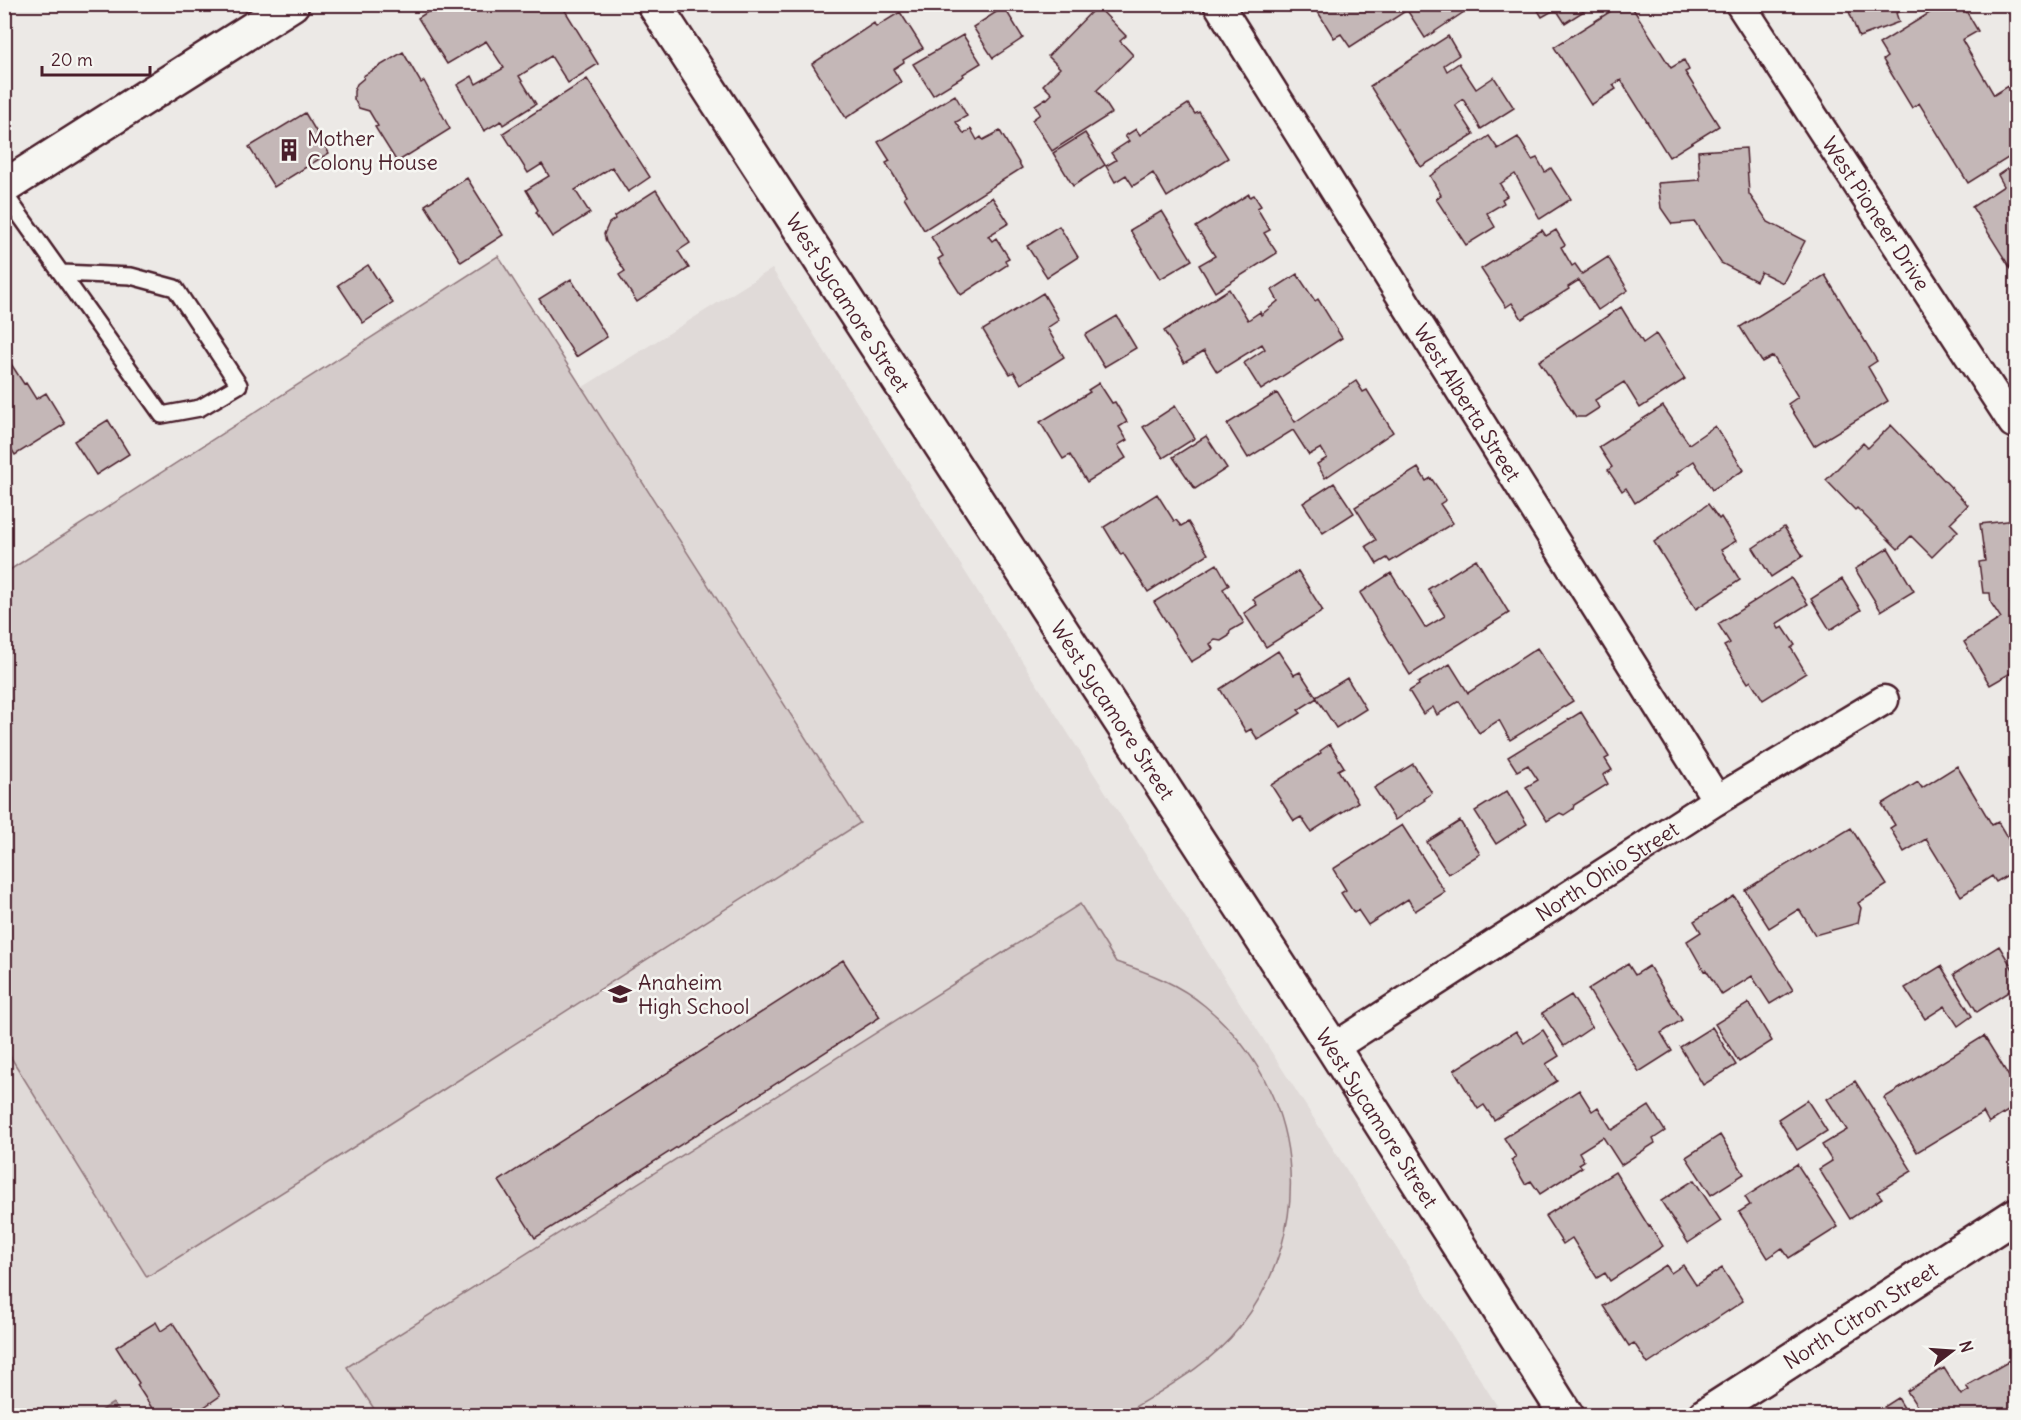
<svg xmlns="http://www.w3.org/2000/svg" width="2021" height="1420" font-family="Delius,sans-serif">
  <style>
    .built { fill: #e0dad8 }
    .green { fill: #d4cbca; stroke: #8f757a; stroke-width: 1.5 }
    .water { fill: #b1a2a3; stroke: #886e73; stroke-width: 1.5 }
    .building { fill: #c4b7b7; stroke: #4a1f2b; stroke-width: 1.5 }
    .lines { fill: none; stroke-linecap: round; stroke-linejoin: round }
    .service-casing { stroke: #4a1f2b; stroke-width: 20 }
    .minor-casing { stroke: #4a1f2b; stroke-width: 33 }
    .tertiary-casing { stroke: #4a1f2b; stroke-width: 38 }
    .service { stroke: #f6f6f2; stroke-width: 15 }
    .minor { stroke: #f6f6f2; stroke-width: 28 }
    .tertiary { stroke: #f6f6f2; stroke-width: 33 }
    .labels { text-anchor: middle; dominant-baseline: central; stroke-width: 5; stroke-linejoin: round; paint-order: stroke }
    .poi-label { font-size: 21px; fill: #4a1f2b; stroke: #f6f6f2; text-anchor: start }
    .street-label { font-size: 21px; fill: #4a1f2b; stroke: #f6f6f2 }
  </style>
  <rect width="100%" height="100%" fill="#ece9e6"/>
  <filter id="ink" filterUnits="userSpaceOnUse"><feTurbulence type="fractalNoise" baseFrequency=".0167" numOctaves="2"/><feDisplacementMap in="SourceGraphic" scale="12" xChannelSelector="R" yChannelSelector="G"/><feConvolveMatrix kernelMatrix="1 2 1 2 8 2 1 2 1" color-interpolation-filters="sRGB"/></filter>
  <g filter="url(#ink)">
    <path class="built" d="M498 256 583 387 772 269 1503 1415 5 1416V573Z"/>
    <path class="green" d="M498 256 860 823 324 1166 147 1277 5 1048V573Z
      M1080 904 1116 962C1147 972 1179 984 1205 1006 1304 1089 1319 1227 1239 1328 1209 1366 1162 1390 1122 1415H378L347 1367Z"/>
    <path class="water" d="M113 1403 121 1415H94Z"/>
    <path class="building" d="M440 4H561L598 64 568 83 551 56 519 76 536 104 503 125 501 121 484 131 457 85 472 76 476 84 504 68 486 41 447 64 418 18Z
      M1313 4H1476L1425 38 1407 10 1350 47 1341 34 1334 38Z
      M1534 4H1595L1565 23 1556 9 1542 17Z
      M1622 4H1630L1671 68 1684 60 1689 70 1685 72 1719 126 1669 157 1621 80 1613 85 1616 89 1591 105 1554 47Z
      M1846 4H1917L1896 13 1899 22 1859 37Z
      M1944 4H1962L1978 31 1962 40 1994 95 2010 85 2016 96V138L2011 141 2016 153 1968 183 1919 103 1912 108 1883 60 1887 57 1879 44Z
      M1097 6 1126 36 1120 41 1133 55 1097 90 1112 113 1052 151 1032 120 1040 114 1035 105 1046 98 1047 99 1052 94 1043 85 1060 68 1048 56Z
      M1004 7 1023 38 993 58 973 27Z
      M900 12 923 48 903 60 904 62 893 69 901 82 846 118 812 64 874 23 876 27Z
      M963 35 981 63 963 74 964 76 933 95 913 64Z
      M1448 36 1459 55 1444 65 1447 71 1459 63 1476 89 1494 77 1514 108 1481 129 1463 99 1455 105 1474 134 1421 167 1370 86Z
      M403 52 421 83 424 81 450 129 397 162 375 127 378 126 369 111 359 108 354 99V91L357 84 364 78 363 76Z
      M587 79 650 177 628 192 612 167 575 190 590 213 552 237 536 212 538 210 526 190 549 176 542 164 528 173 503 133Z
      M955 95 967 116 956 122 964 134 971 129 977 140 981 137 983 140 1000 131 1022 168 924 230 904 197 906 195 886 163 890 161 878 142Z
      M1188 104 1195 114 1199 112 1228 158 1167 197 1153 173 1133 186 1126 175 1115 182 1106 166 1116 160 1111 153 1129 141 1125 136 1136 129 1140 135Z
      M305 113 329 153 274 187 249 147Z
      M1085 133 1105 165 1073 186 1053 153Z
      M1489 136 1498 149 1518 137 1532 160 1537 158 1545 172 1551 168 1571 199 1540 219 1515 174 1500 184 1507 196 1502 199 1504 203 1487 213 1495 227 1466 245 1436 199 1441 195 1430 176Z
      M1746 148 1749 194 1768 222 1805 241 1783 283 1761 272 1756 281 1721 263 1695 222 1672 224 1661 208 1658 183 1700 180 1698 151Z
      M2016 163V277L1972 207 2004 186 1998 175Z
      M467 178 503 235 461 262 425 205Z
      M656 190 690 243 678 251 689 268 637 302 619 275 625 271 606 242 604 234 609 223 615 219 614 217Z
      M1249 194 1250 197 1254 195 1261 206 1257 208 1270 230 1264 233 1277 253 1215 292 1199 265 1215 256 1196 227Z
      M992 197 1009 223 988 236 992 241 996 238 1009 258 1005 260 1007 265 961 295 938 259 943 256 931 237Z
      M1162 211 1192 260 1160 279 1130 230Z
      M1059 226 1078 257 1047 277 1027 246Z
      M1542 230 1546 236 1556 230 1565 245 1561 247 1572 266 1575 264 1582 274 1608 257 1628 290 1598 310 1579 280 1568 287 1569 289 1522 319 1512 303 1506 307 1481 269Z
      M368 265 393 303 363 323 338 285Z
      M1297 274 1315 301 1318 299 1342 338 1261 390 1244 363 1265 349 1262 344 1217 372 1204 351 1184 363 1164 331 1229 289 1248 320 1260 312 1261 315 1278 301 1272 290Z
      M1825 275 1877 361 1868 367 1888 401 1814 446 1788 404 1798 397 1773 356 1762 362 1740 327Z
      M571 279 607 337 576 357 539 299Z
      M1043 293 1059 320 1047 328 1064 357 1021 384 1014 372 1010 374 983 330Z
      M1621 307 1643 343 1656 334 1685 379 1640 408 1624 382 1595 400 1599 408 1585 417H1576L1539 361Z
      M1117 316 1136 348 1104 367 1085 335Z
      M4 353 24 384 26 383 36 399 46 393 65 424 15 455 4 437Z
      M1356 381 1363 392 1367 390 1393 432 1325 478 1317 464 1327 458 1321 448 1309 455 1293 430 1248 458 1227 424 1277 393 1295 422Z
      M1099 383 1112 403 1115 402 1127 422 1119 427 1127 440 1118 445 1126 458 1087 482 1070 455 1063 459 1040 422 1090 392 1088 390Z
      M1175 406 1195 438 1163 458 1143 427Z
      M1663 406 1689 444 1715 426 1744 470 1712 490 1694 461 1676 473 1678 475 1635 503 1626 488 1622 491 1608 470 1612 467 1599 447Z
      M108 420 129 454 96 475 74 441Z
      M1891 425 1968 505 1950 523 1958 531 1932 557 1911 536 1898 549 1857 508 1855 510 1826 480 1863 443 1868 448Z
      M1206 436 1227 468 1195 489 1173 457Z
      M1418 468 1426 481 1431 478 1446 500 1440 504 1453 523 1390 562 1387 558 1377 564 1366 546 1376 540 1355 507Z
      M1334 483 1354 513 1323 533 1303 503Z
      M1157 494 1174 521 1176 520 1181 526 1188 522 1208 554 1148 592 1123 553 1121 555 1104 527Z
      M1708 504 1719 519 1721 517 1736 541 1721 550 1740 580 1696 609 1654 542Z
      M2016 520V602L2010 603 2016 614V670L1990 685 1964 642 2001 618 1991 603 1990 593H1983L1979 562 1985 561 1980 524Z
      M1784 527 1803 556 1771 577 1753 548Z
      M1888 548 1914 591 1881 611 1855 569Z
      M1476 559 1509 613 1410 675 1360 593 1391 573 1425 628 1445 616 1428 589Z
      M1217 564 1229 585 1223 589 1244 623 1230 631 1229 636 1221 641 1215 640 1210 644 1213 649 1191 662 1154 602Z
      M1298 571 1323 611 1266 647 1244 613 1257 605 1253 599Z
      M1791 578 1808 604 1776 624 1779 629 1783 627 1795 645 1791 648 1806 673 1763 700 1751 681 1748 683 1724 646 1730 643 1718 624Z
      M1842 579 1861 610 1830 630 1811 599Z
      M1537 648 1573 701 1510 740 1499 720 1479 733 1459 701 1437 715 1433 707 1423 714 1409 691 1419 685 1418 683 1450 664 1468 693Z
      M1278 651 1294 675 1300 672 1317 698 1298 710 1301 713 1258 740 1251 729 1246 732 1220 689Z
      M1347 678 1366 709 1336 728 1316 697Z
      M1581 712 1609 757 1605 759 1612 770 1603 775 1608 784 1574 805 1573 809 1564 815 1560 813 1547 821 1526 787 1538 780 1528 765 1517 771 1508 757Z
      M1330 744 1344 767 1338 770 1358 802 1311 832 1301 817 1294 821 1271 785 1321 753 1320 751Z
      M1413 764 1432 793 1424 799 1425 800 1395 820 1374 788Z
      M1957 766 1992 825 1998 822 2016 852V870L1996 882 1992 876 1961 896 1926 839 1904 852 1890 828 1895 825 1882 804 1918 782 1922 788Z
      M1507 791 1527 824 1496 844 1475 811Z
      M1460 821 1480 854 1448 874 1427 842Z
      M1402 825 1445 892 1415 911 1408 899 1368 925 1358 910 1354 913 1341 893 1346 890 1333 869Z
      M1851 828 1887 885 1858 903 1861 908 1858 923 1815 935 1799 909 1769 928 1745 890 1809 851 1810 853Z
      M1734 896 1793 990 1770 1004 1752 976 1722 995 1706 970 1704 971 1687 941 1701 932 1694 921Z
      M1999 946 2016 974V987L1977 1012 1954 974Z
      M843 960 880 1017 535 1238 499 1181Z
      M1628 964 1635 975 1649 966 1682 1020 1661 1033 1672 1051 1639 1072 1588 989Z
      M1941 966 1972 1016 1958 1026 1945 1006 1925 1019 1905 988Z
      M1571 995 1592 1027 1564 1046 1542 1013Z
      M1749 1003 1772 1041 1739 1062 1715 1024Z
      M1712 1027 1736 1065 1703 1085 1680 1047Z
      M1543 1030 1559 1056 1546 1064 1557 1081 1494 1120 1484 1105 1478 1109 1454 1070 1516 1031 1524 1043Z
      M1984 1036 2016 1088V1106L1989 1123 1983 1112 1917 1152 1884 1098Z
      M1855 1081 1912 1171 1877 1192 1882 1198 1850 1219 1819 1169 1832 1161 1822 1145 1847 1130 1827 1099Z
      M1579 1090 1592 1111 1598 1107 1612 1130 1649 1106 1665 1131 1653 1139 1655 1143 1621 1165 1603 1137 1579 1152 1584 1161 1579 1164 1582 1167 1540 1194 1531 1181 1525 1184 1511 1160 1516 1157 1504 1138Z
      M1807 1100 1827 1131 1797 1150 1778 1119Z
      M1720 1135 1744 1174 1711 1195 1686 1157Z
      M1797 1164 1838 1227 1789 1258 1782 1248 1768 1258 1739 1212 1750 1205 1745 1197Z
      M1615 1172 1649 1227 1650 1226 1663 1246 1610 1281 1605 1273 1597 1278 1572 1238 1563 1244 1545 1216Z
      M1694 1180 1721 1221 1688 1243 1661 1201Z
      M1666 1265 1671 1273 1683 1265 1696 1285 1722 1268 1743 1301 1648 1364 1634 1343 1629 1346 1603 1306Z
      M156 1322 161 1331 173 1323 220 1396 191 1416H157L137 1385 139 1383 116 1347Z
      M2013 1359 2016 1365V1416H1923L1907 1391 1944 1368 1961 1395 1969 1390 1966 1386Z
      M1898 1398 1909 1416H1870Z"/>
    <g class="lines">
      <g class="service-casing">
        <path id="service" d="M4 193 162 415 200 408 239 385 175 288 131 276 62 273"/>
      </g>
      <g class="minor-casing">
        <g id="minor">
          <path id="s1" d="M1218 4 1717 800"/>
          <path id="s2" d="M1740 4 2013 423 2016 421"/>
          <path id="s3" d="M1333 1048 1717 800 1884 700"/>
        </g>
      </g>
      <g class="tertiary-casing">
        <g id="tertiary">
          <path id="s4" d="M654 4 1333 1048 1567 1416"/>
          <path d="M4 187 292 4"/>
          <path id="s5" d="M1704 1416 2016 1215"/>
        </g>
      </g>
      <use href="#service" class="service"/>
      <use href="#minor" class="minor"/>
      <use href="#tertiary" class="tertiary"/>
    </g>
  </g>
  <defs>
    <g id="building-bare" transform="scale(1.8)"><path d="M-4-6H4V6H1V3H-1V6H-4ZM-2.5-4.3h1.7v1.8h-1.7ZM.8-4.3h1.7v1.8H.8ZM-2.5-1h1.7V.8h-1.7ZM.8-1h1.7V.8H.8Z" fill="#4a1f2b" stroke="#f6f6f2" stroke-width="2.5" paint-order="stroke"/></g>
    <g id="school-bare" transform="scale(1.8)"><path d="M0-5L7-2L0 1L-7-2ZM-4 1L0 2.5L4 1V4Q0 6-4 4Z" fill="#4a1f2b" stroke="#f6f6f2" stroke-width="2.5" paint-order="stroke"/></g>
  </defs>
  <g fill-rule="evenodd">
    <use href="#building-bare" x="289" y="150"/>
    <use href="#school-bare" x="620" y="994"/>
  </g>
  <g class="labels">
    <g class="poi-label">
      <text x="307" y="138">Mother<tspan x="307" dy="24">Colony House</tspan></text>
      <text x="638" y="982">Anaheim<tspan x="638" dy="24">High School</tspan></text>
    </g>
    <g class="street-label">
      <text stroke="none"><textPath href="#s2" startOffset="250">West Pioneer Drive</textPath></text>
      <text stroke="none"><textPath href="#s4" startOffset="356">West Sycamore Street</textPath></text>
      <text stroke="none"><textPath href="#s1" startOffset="470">West Alberta Street</textPath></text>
      <text stroke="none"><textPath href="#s4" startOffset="842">West Sycamore Street</textPath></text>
      <text stroke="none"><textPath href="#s3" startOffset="326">North Ohio Street</textPath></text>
      <text stroke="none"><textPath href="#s4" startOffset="1328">West Sycamore Street</textPath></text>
      <text stroke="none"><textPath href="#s5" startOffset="186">North Citron Street</textPath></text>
    </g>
  </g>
  <rect width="2021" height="1420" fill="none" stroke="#f6f6f2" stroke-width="24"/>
  <rect x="12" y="12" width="1997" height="1396" fill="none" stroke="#4a1f2b" stroke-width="2" filter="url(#ink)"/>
  <g transform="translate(1952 1351) rotate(73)" stroke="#f6f6f2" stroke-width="4.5" paint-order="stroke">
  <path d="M0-4.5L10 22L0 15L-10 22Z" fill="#4a1f2b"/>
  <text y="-9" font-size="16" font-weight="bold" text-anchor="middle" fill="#4a1f2b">N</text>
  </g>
  <path d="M42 66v9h108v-9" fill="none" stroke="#4a1f2b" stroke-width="3"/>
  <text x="51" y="66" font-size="18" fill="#4a1f2b" stroke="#f6f6f2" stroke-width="4.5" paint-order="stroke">20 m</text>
</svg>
